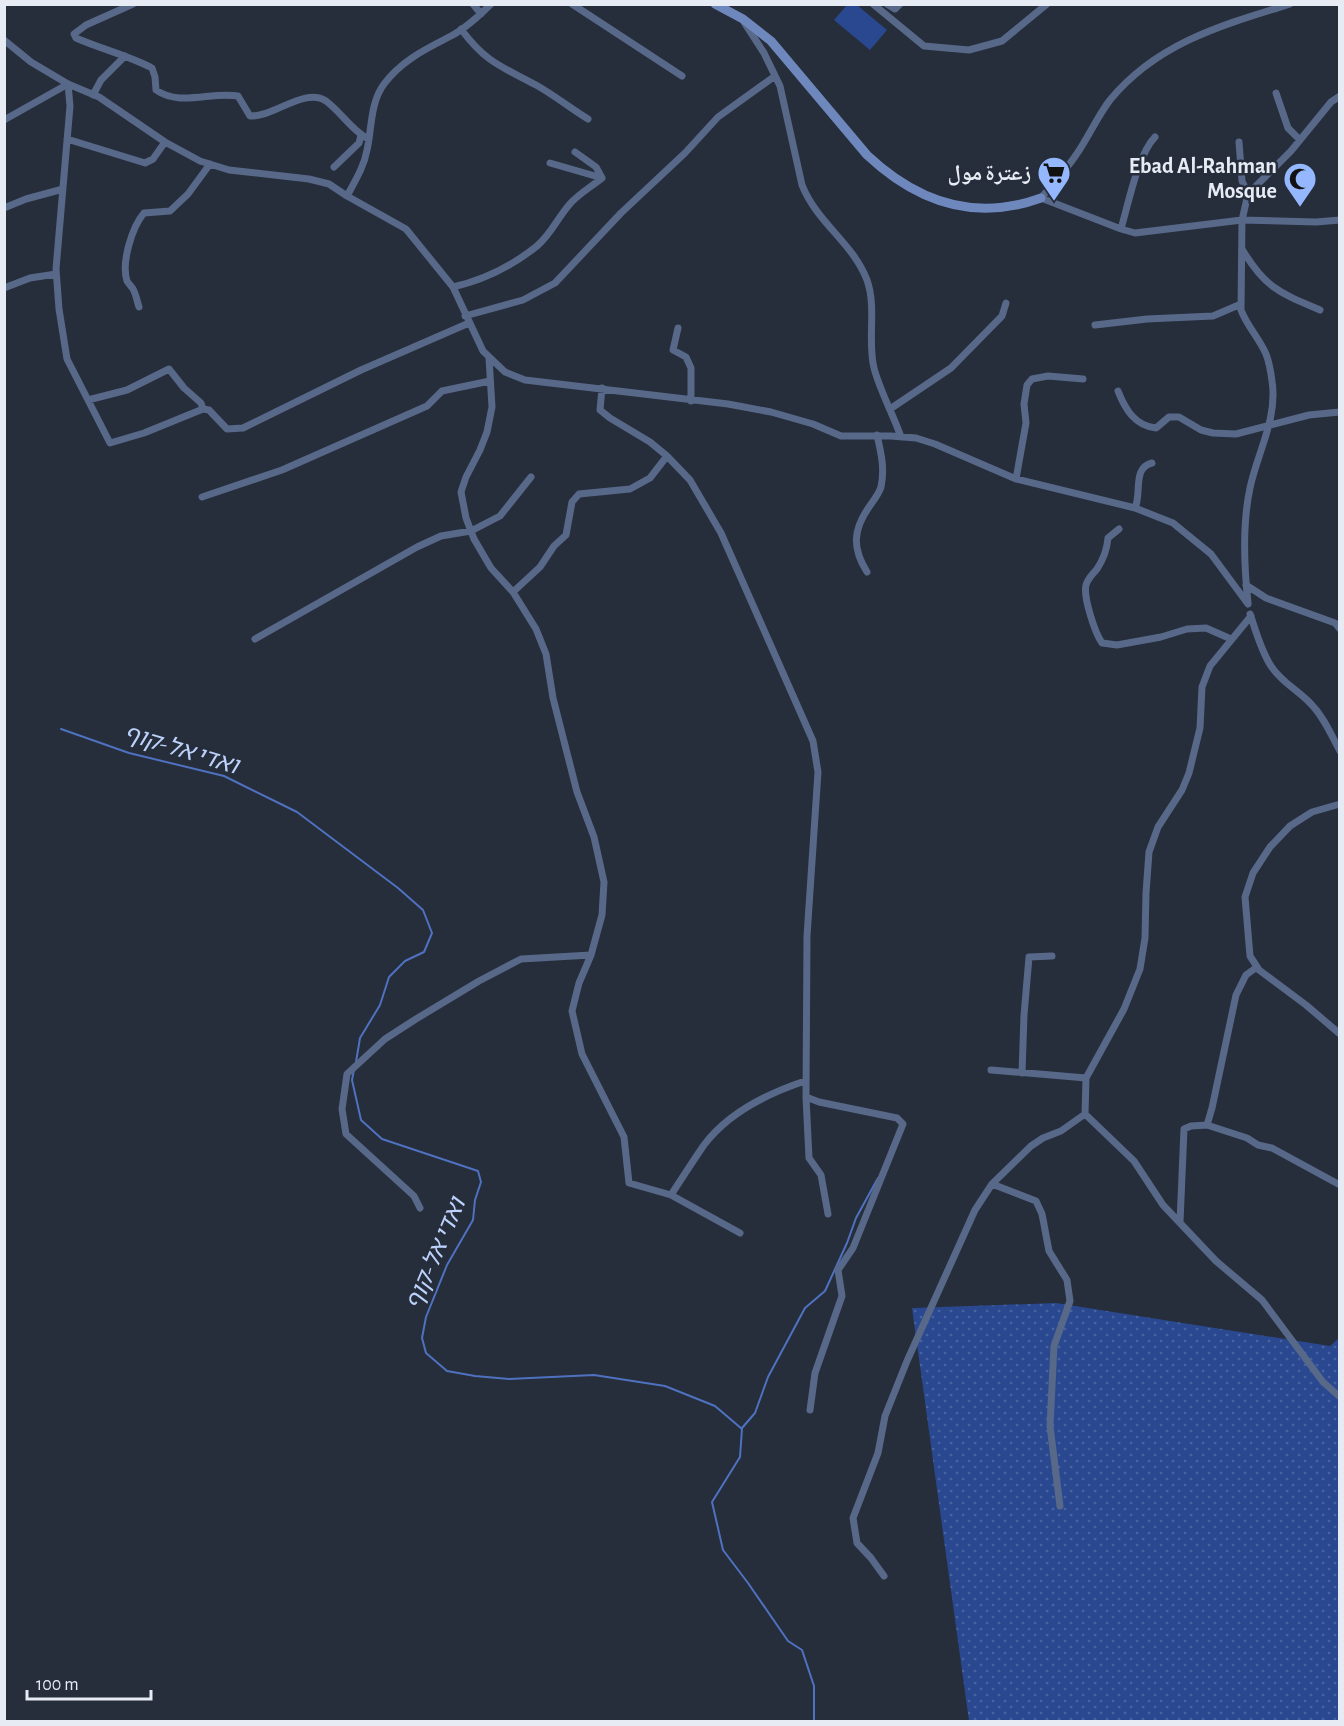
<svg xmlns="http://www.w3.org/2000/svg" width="1344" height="1726" font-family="'Alegreya Sans','Noto Naskh Arabic','Noto Sans Hebrew',sans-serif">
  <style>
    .green { fill: url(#green-dots) }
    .pitch { fill: #29488f }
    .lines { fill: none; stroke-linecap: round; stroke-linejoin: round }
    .stream { stroke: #4f72c0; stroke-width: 2 }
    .street { stroke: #576889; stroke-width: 7 }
    .secondary { stroke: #6e88bd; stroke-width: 9 }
    .labels { text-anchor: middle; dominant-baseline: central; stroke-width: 5; stroke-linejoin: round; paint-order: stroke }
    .poi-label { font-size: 22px; font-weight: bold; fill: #e6ebf4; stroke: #262d3b; text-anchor: end }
    .water-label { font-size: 24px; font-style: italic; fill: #bcd1fb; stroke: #262d3b }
  </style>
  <defs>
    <pattern id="green-dots" width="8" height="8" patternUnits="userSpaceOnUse" patternTransform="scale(1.5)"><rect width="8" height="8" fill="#29488f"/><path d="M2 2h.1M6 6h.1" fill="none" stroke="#48639f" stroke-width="1.8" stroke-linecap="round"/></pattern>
  </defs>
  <rect width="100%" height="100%" fill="#262d3b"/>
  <path class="green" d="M1056 1303 1330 1346 1339 1338V1721H969L912 1308Z"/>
  <path class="pitch" d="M847 5H857L887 30 870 50 834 20Z"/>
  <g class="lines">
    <path class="stream" d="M61 729 129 753 224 776 297 812 398 888 423 910 432 933 424 952 405 961 389 977 380 1005 360 1038 356 1062
      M354 1070 352 1080 361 1120 382 1139 478 1171 481 1182 475 1200 473 1220 447 1265 426 1317 422 1338 426 1353 447 1371 475 1376 509 1379 594 1375 665 1386 715 1406 742 1429 740 1457 712 1502 723 1550 748 1583 788 1641 802 1650 814 1686V1722
      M742 1428 755 1413 768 1377 805 1308 825 1291 847 1243 856 1218 878 1178"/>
    <path class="street" d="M133 4 86 25 74 34 76 38C101 49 127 55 152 68L155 77 156 90C180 107 212 91 238 96L250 116C274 117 305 87 326 101 341 112 351 130 368 139
      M473 4 481 14
      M572 4 682 76
      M873 4 924 46 969 50 1002 41 1047 4
      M887 4 895 9 900 4
      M1290 4C1222 25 1157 43 1110 100 1097 117 1088 138 1076 155 1066 170 1053 184 1041 198L1121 229 1135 233 1242 220 1316 222 1340 220
      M744 22 764 53 780 86 802 185C817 223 853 243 867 280 877 308 867 340 874 368 880 391 893 414 901 437
      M461 29C485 62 502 67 536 85 554 95 570 108 588 119
      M4 40 31 62 68 84 99 97 165 142 200 161 229 170 309 179 329 184 347 196 406 229 453 287 483 351 505 372 525 380 728 404 771 412 813 424 841 436H891L916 438 935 444 1016 479 1135 508 1173 523 1211 554 1248 604
      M1276 93 1288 128 1300 140
      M93 95 101 80 125 56
      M4 120 68 84 70 106 56 269 59 309 67 359 110 443 144 433 203 409 209 410 227 429 243 428 361 370 469 323
      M67 139 145 163 153 159 165 142
      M1239 142 1242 181 1248 194
      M575 152 596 167 602 178
      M550 163 602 178
      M334 167 359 143 361 135
      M347 196C355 181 364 167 367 150 372 128 370 103 384 84 402 60 426 49 451 36 466 28 479 16 491 4
      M4 208 26 199 63 189
      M1121 229C1128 205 1138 154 1155 137
      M1242 249C1265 288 1280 293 1320 310
      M453 287C484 280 512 266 537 246 551 234 557 219 569 205 577 195 591 187 602 178
      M4 288 30 278 56 274
      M139 307C137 301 136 294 133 289 132 287 128 283 127 281 121 263 132 227 144 213L170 211 188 194 210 164
      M465 316 523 300 555 283 621 213 685 153 718 117 775 76
      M1095 325 1147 319 1213 316 1241 304
      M678 328 673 350 686 357 691 368V401
      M489 358 492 407 487 432 480 450 466 477 461 492 466 518 474 539 491 568 513 592 536 629 546 654 553 698 577 792 594 837 604 882 602 915 591 955 579 983 572 1011 582 1054 624 1137 629 1183 671 1195 740 1233
      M602 388 600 410 610 418 650 442 667 456 690 480 721 533 813 741 818 772 807 936 806 1097 819 1102 897 1118 903 1124 853 1248 838 1270 842 1296 815 1373 810 1410
      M1118 391C1125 409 1135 426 1156 428L1169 417H1179L1201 430 1213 433 1236 434 1309 415 1340 412
      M88 400 127 390 169 369 184 388 201 403 203 409
      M890 409 951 368 1002 316 1006 303
      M1016 479 1026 423 1024 404 1027 385 1032 379 1048 376 1083 379
      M202 497 282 470 427 406 442 391 490 381
      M1135 508C1142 493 1132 468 1152 463
      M1119 529 1108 538C1107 550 1103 560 1097 569 1093 574 1088 578 1086 585 1083 597 1095 633 1102 643L1117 645 1161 637 1187 629 1206 628 1231 639
      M867 572C852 548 853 530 869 507 873 501 879 494 881 487 885 468 881 453 877 435
      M1246 585 1266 598 1335 623 1340 629
      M513 592 540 567 554 546 566 535 572 502 579 494 630 489 650 478 667 456
      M1248 603C1244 566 1242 525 1250 488 1257 454 1278 418 1272 381 1271 373 1269 362 1266 354 1259 338 1247 326 1241 310L1242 220 1248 194 1291 151 1331 102 1340 96
      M1250 614C1256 631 1261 651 1271 666 1281 682 1298 690 1311 704 1324 717 1331 735 1340 751
      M255 639 417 547 441 536 471 531 500 516 531 477
      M1340 804 1312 812 1290 826 1270 847 1253 873 1245 897 1250 956 1259 970 1306 1005 1340 1034
      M991 1070 1086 1078
      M1022 1073 1024 1015 1029 957 1052 956
      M806 1097 809 1158 821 1175 828 1214
      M1085 1114 1134 1161 1163 1205 1216 1261 1262 1300 1323 1382 1340 1397
      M1207 1125 1212 1108 1236 995 1246 975 1257 967
      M992 1184 1036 1201 1042 1214 1049 1251 1067 1280 1070 1301 1054 1346 1050 1426 1060 1506
      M671 1195C682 1178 693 1161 704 1145 728 1113 769 1093 805 1081
      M420 1208 414 1196 346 1134 342 1109 347 1074 385 1039 416 1019 479 981 521 959 591 955
      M1180 1222 1184 1129 1191 1126 1207 1125 1247 1138 1258 1145 1272 1148 1340 1185
      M884 1576 871 1558 857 1543 853 1518 878 1453 885 1416 907 1361 975 1210 992 1184 1031 1146 1043 1138 1061 1131 1085 1114 1086 1078 1124 1009 1140 969 1145 938 1146 893 1149 852 1158 827 1182 790 1189 773 1200 728 1202 687 1210 666 1251 616"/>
    <path class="secondary" d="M715 4 743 19 771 41 867 155C917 202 975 222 1041 198"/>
  </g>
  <defs>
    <g id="supermarket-pin" transform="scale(1.725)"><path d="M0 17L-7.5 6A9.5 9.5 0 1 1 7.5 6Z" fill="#94b7fd" stroke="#262d3b"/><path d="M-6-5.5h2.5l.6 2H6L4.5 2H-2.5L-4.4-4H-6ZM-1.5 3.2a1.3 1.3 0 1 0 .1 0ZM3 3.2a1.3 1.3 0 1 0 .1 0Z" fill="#111"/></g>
    <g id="mosque-pin" transform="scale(1.725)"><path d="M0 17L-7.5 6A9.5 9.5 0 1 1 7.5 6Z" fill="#94b7fd" stroke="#262d3b"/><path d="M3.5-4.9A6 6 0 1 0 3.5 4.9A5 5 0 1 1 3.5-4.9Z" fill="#111"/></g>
  </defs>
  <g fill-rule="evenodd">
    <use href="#supermarket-pin" x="1054" y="173"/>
    <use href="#mosque-pin" x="1300" y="179"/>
  </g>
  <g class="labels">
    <g class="poi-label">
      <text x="1277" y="166">Ebad Al-Rahman<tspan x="1277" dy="25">Mosque</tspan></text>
      <text x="1031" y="173">زعترة مول</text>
    </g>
    <g class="water-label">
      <text transform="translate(181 750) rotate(17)">ואדי אל-קוף</text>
      <text transform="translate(436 1254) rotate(-67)">ואדי אל-קוף</text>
    </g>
  </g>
  <rect width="1344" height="1726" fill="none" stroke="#e6ebf4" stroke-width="12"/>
  <path d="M27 1690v9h124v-9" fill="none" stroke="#e6ebf4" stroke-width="3"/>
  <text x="36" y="1690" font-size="18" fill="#e6ebf4" stroke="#262d3b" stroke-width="4.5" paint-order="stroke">100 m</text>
</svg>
